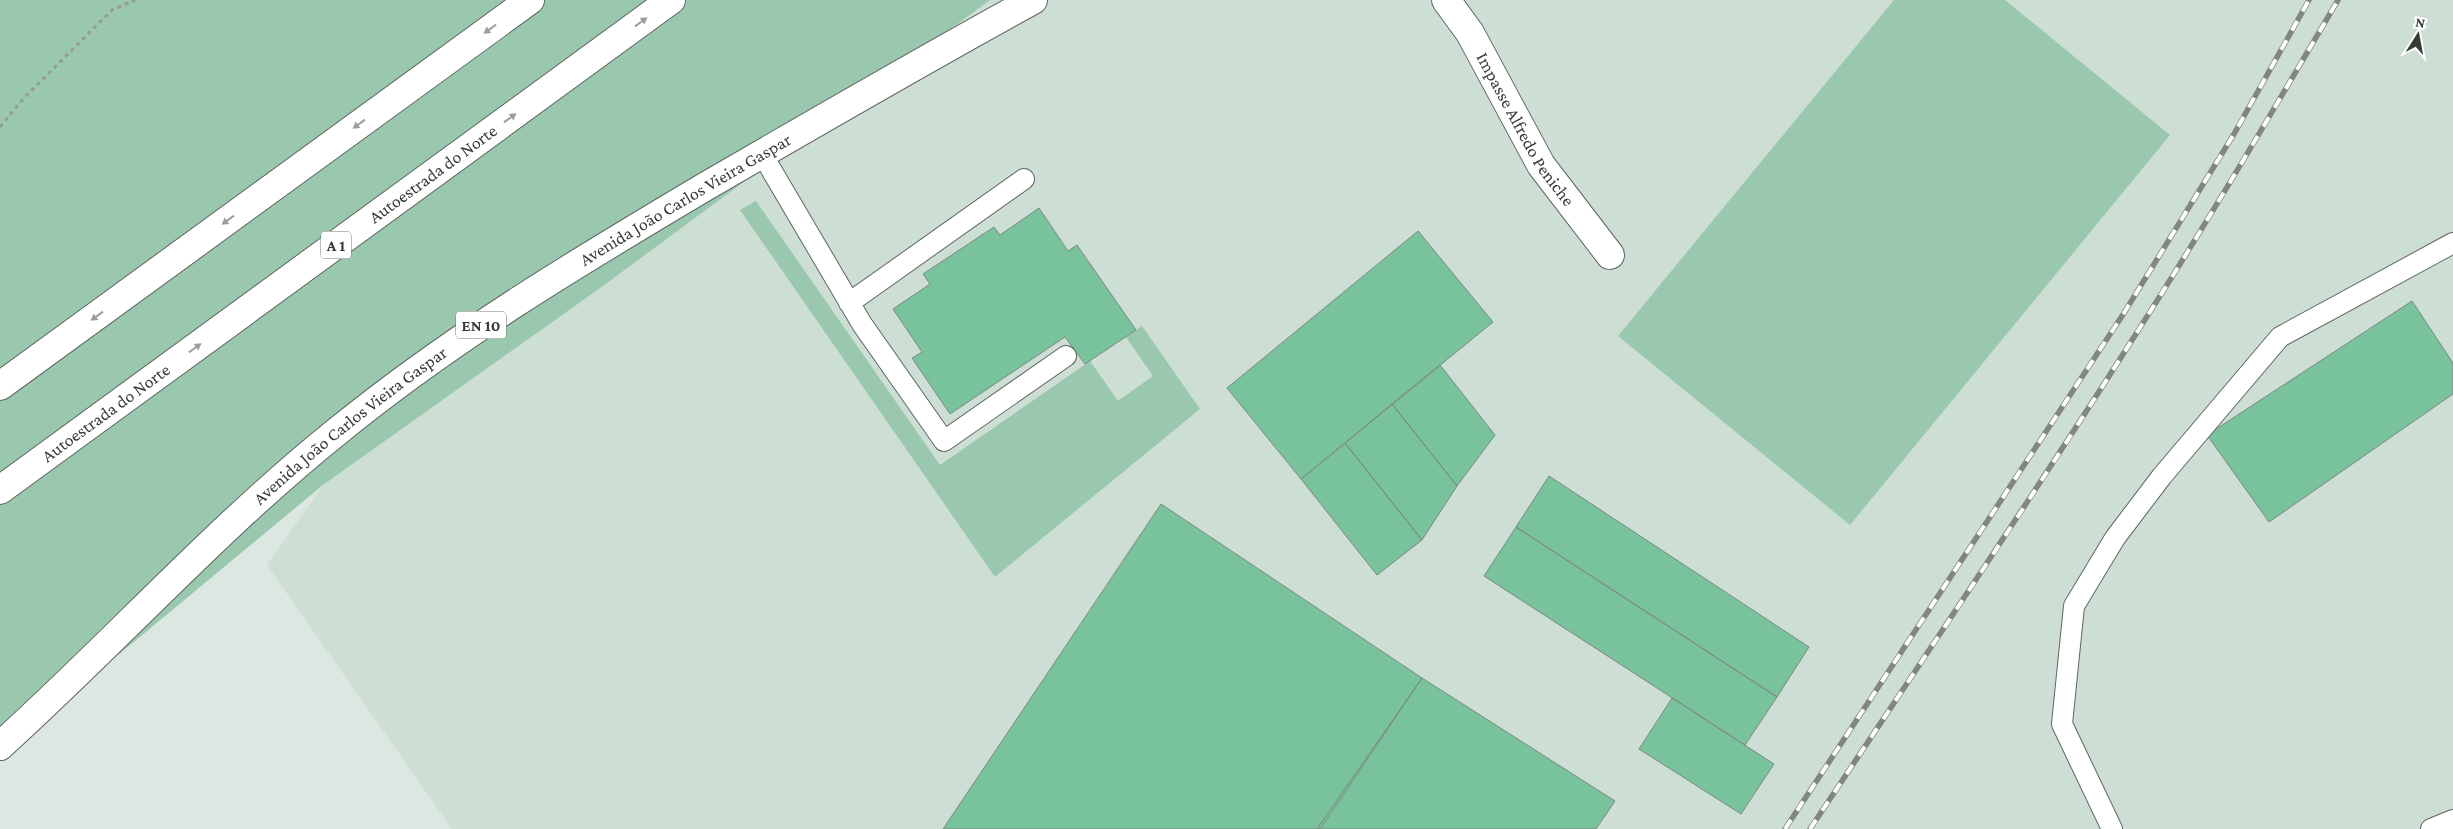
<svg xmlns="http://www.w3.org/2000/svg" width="2453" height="829" font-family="'Crimson Pro',serif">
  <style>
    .built { fill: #cdded4 }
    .green { fill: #9ac8af }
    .building { fill: #78c29c; stroke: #7f8883 }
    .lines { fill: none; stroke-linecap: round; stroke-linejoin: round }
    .lane-casing { stroke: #5e6661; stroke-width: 22 }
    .street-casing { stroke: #5e6661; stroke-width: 30 }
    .primary-casing { stroke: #5e6661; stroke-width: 30 }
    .highway-casing { stroke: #5e6661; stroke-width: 30 }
    .path { stroke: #959c98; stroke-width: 3; stroke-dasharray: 4 4; stroke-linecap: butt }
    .lane { stroke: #fff; stroke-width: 20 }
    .street { stroke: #fff; stroke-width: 28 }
    .primary { stroke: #fff; stroke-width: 28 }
    .highway { stroke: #fff; stroke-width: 28 }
    .rail-casing { stroke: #808682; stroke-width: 5.5 }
    .rail { stroke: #fff; stroke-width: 4; stroke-dasharray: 11; stroke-linecap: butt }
    .oneway { fill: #9c9e9c }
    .labels { text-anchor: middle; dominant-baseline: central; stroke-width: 4.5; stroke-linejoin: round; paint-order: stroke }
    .shield { fill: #fff; stroke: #747674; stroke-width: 1 }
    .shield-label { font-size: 16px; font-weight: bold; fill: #383c39 }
    .street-label { font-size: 18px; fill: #383c39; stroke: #fff }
  </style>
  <rect width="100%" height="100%" fill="#dde7e1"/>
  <path class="built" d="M990 0H2453V829H452L267 565 323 485 603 286Z"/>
  <path class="green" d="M0 0H990L603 286 323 485 0 753Z
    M1894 0H2005L2170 135 1850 525 1618 336Z
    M756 201 940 465 1090 361 1118 401 1153 376 1126 337 1142 326 1200 409 995 577 740 210Z"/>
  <path class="building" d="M1039 208 1068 251 1077 245 1136 330 1085 364 1065 337 950 414 912 358 922 352 893 309 930 284 923 274 994 227 1000 235Z
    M1418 231 1493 322 1301 479 1227 388Z
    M2412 301 2453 363V394L2269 522 2207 435Z
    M1440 365 1495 435 1457 486 1392 404Z
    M1392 404 1457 486 1422 540 1345 443Z
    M1345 443 1422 540 1377 575 1301 479Z
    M1549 476 1809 647 1777 697 1516 527Z
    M1161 504 1422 678 1320 829H943Z
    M1516 527 1777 697 1745 745 1484 576Z
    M1422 678 1615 801 1596 829H1317Z
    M1672 698 1774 764 1741 814 1639 749Z"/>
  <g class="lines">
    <g class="lane-casing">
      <path id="lane" d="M762 154 862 324 944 441 1066 356
        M849 303 1024 179
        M2112 829 2062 724 2074 606 2115 538 2162 476 2280 337 2453 243
        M2431 829 2453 820"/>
    </g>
    <g class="street-casing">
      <g id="street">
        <path id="s1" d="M1446 0 1470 33 1541 165 1610 255"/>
      </g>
    </g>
    <g class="primary-casing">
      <g id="primary">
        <path id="s2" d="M0 746C113 644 215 530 334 434 450 339 575 264 703 188 813 124 922 61 1033 0"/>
      </g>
    </g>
    <g class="highway-casing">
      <g id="highway">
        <path d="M0 386 530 0"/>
        <path id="s3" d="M0 490 671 0"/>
      </g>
    </g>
    <path class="path" d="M0 127 23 99 112 10 135 0"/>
    <use href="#lane" class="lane"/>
    <use href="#street" class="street"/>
    <use href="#primary" class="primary"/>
    <use href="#highway" class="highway"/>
    <g class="rail-casing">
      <path id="rail" d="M1785 829 2124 313 2234 134 2309 0
        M1810 829C1921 662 2034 495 2141 326 2210 218 2274 109 2338 0"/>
    </g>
    <use href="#rail" class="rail"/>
  </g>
  <defs><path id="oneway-solid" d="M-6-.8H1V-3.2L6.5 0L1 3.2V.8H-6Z" transform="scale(1.25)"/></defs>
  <g class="oneway">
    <use href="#oneway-solid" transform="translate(641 22) rotate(-36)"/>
    <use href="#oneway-solid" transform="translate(490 29) rotate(144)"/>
    <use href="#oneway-solid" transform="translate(510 118) rotate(-36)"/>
    <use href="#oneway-solid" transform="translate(359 124) rotate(144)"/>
    <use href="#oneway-solid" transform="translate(228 220) rotate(144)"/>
    <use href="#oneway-solid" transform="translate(97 316) rotate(144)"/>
    <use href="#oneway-solid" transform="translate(195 348) rotate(-36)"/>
  </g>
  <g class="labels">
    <g class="shield">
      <rect x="321" y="231.5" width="30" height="27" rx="4"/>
      <rect x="456" y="311.5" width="50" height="27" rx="4"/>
    </g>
    <g class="shield-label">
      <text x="336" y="245">A 1</text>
      <text x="481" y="325">EN 10</text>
    </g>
    <g class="street-label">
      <text stroke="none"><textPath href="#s1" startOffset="152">Impasse Alfredo Peniche</textPath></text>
      <text stroke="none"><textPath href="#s3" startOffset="536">Autoestrada do Norte</textPath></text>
      <text stroke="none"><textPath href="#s2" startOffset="880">Avenida João Carlos Vieira Gaspar</textPath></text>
      <text stroke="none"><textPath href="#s3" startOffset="131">Autoestrada do Norte</textPath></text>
      <text stroke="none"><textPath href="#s2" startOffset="475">Avenida João Carlos Vieira Gaspar</textPath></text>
    </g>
  </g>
  <g transform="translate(2418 35) rotate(11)" stroke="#ffffff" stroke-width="4" paint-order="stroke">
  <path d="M0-4L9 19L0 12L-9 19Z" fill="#383c39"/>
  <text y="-8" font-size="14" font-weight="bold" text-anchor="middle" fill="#383c39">N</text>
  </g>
</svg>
